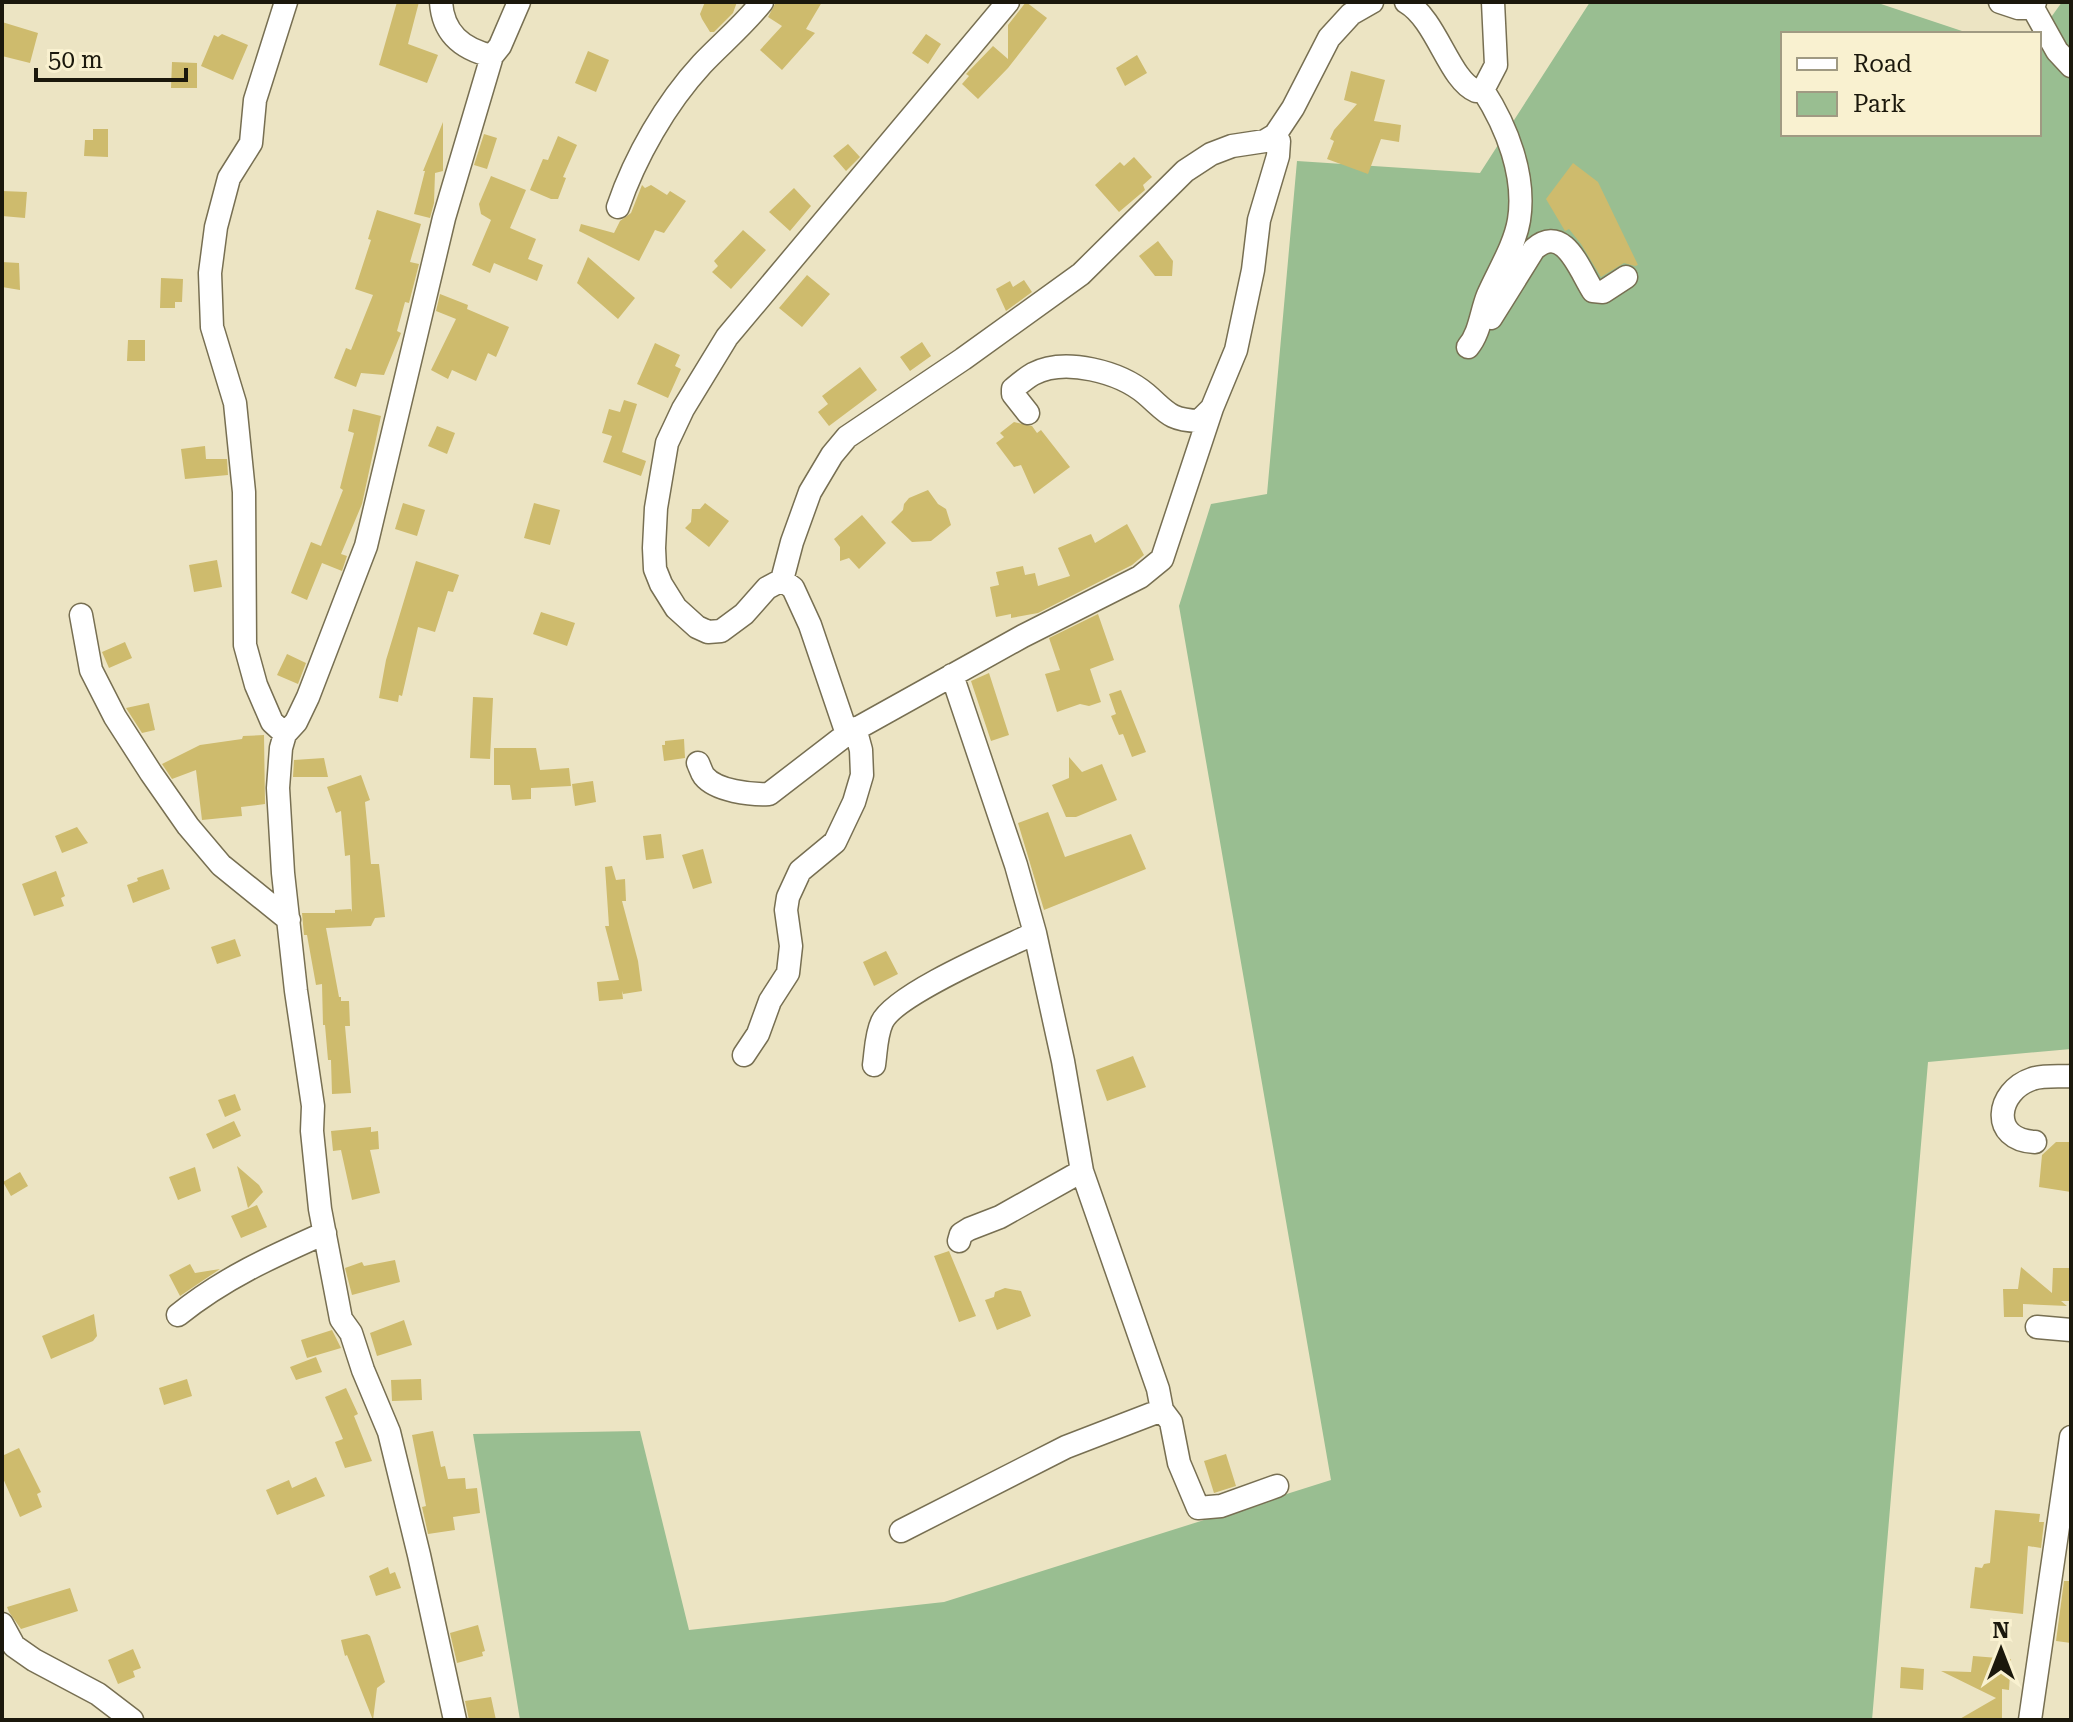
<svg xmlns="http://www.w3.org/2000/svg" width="2073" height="1722" font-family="'Roboto Serif',serif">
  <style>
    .green { fill: #99be91 }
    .building { fill: #cebb6d }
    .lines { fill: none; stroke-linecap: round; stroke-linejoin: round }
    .minor-casing { stroke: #776f52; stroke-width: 25 }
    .minor { stroke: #fff; stroke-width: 22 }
  </style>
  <rect width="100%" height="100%" fill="#ece4c3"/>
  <path class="green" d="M1590 2H1875L1971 34H1783V134H2039V34L2062 2H2071V1049L1928 1062 1872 1720H520L473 1434 640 1431 689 1630 944 1602 1331 1480 1179 606 1211 504 1267 494 1297 161 1480 173Z"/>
  <path class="building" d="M397 2H419L408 44 438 55 427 83 379 65Z
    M705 2H737L733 13 714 32H710L702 19 700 14Z
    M776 2H822L806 29 815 33 782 70 760 50 782 26 768 17Z
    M1026 2 1047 18 1008 68 978 99 962 84 969 76 966 74 993 46 1008 59V25Z
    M2 22 38 33 30 63 2 56Z
    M222 34 248 45 233 80 201 66 214 35 218 37Z
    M926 34 941 44 928 64 912 53Z
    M588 51 609 60 596 92 575 83Z
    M1137 55 1147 73 1125 86 1116 68Z
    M172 62 197 63V88H171Z
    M1351 71 1385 80 1374 121 1401 125 1399 142 1381 139 1368 174 1327 159 1334 141 1330 139 1334 130 1357 104 1344 100Z
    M443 122V171L435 173 434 203 430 218 414 214 425 171H423Z
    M93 129H108V157L84 156 85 140H93Z
    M484 134 497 138 487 169 474 165Z
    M558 136 577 145 563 177 566 178 558 199H551L530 190 543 159 548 160Z
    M848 144 860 157 846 171 833 156Z
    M1134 157 1152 177 1143 185 1145 190 1119 212 1095 185 1120 162 1124 166Z
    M1573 163 1598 182 1638 265 1635 266 1624 263 1601 277 1581 244 1569 229 1565 231 1546 199Z
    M491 176 526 190 510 228 536 239 528 259 543 265 537 281 494 263 490 273 472 265 491 220 481 214 479 204Z
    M642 185 645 188 651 185 667 195 670 191 686 201 664 233 655 230 639 261 579 231 581 224 614 233 620 221 631 213Z
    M794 188 811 206 790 231 769 212Z
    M2 191 27 192 25 218 2 216Z
    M377 210 421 224 410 262 419 264 409 303 405 302 397 331 401 333 384 375 361 373 356 387 334 378 346 348 351 350 373 295 355 289 371 240 368 239Z
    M743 230 766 250 731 289 712 272 718 266 714 261Z
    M1158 241 1173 261 1172 276H1155L1139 256Z
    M588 257 635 298 618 319 577 283Z
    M2 262 19 263 20 290 2 287Z
    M807 275 830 294 802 327 779 308Z
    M161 278 183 279 182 302H175V308H160Z
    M1024 280 1032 292 1006 311 996 289 1010 281 1013 287Z
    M440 294 468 305 467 309 509 327 496 357 488 353 476 381 452 370 448 379 431 370 456 319 436 311Z
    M128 340H145V361H127Z
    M922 342 931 356 910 371 900 357Z
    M655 343 680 355 675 366 681 369 668 398 637 384Z
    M860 367 877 390 829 426 818 412 828 404 822 396Z
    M624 400 637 404 622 452 646 461 641 476 603 462 612 436 602 433 609 409 620 412Z
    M353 409 381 416 362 504 341 554 347 556 342 571 322 563 307 600 291 593 311 542 321 546 343 490 340 488 354 433 348 431Z
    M1014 422 1032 426 1037 433 1041 430 1070 467 1034 494 1021 465 1014 467 996 443 1004 437 1000 433Z
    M437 426 455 433 447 454 428 446Z
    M205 446 206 459H227L228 475 185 479 181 449Z
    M928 490 938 504 946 509 951 525 931 541 912 542 891 522 903 510 904 504 909 498Z
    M403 503 425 510 417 536 395 529Z
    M534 503 560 510 550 545 524 538Z
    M705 503 729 521 709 547 685 528 691 522 692 509H700Z
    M862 515 886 543 859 569 849 558 840 561V547L834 539Z
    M1127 524 1144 555 1132 565 1038 613 1011 618V614L996 617 990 587 999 585 996 572 1023 566 1025 575 1035 573 1038 586 1070 576 1058 548 1091 534 1095 543Z
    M217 560 222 587 194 592 189 565Z
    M416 561 459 575 453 592 448 591 435 632 418 627 402 696 399 695 398 702 379 698 386 660Z
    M541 612 575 623 567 646 533 634Z
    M1098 614 1114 660 1090 669 1101 702 1089 706 1080 704 1057 712 1045 674 1060 670 1049 638Z
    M125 642 132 658 109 668 102 652Z
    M287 654 306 663 298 684 277 675Z
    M989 673 1009 735 991 741 971 681Z
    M1121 690 1146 752 1132 757 1123 734 1119 735 1111 716 1116 714 1109 694Z
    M473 697 493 698 490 759 470 758Z
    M149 703 155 730 142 733 126 708Z
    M264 735 265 804 241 807 242 816 202 820 196 770 172 779 162 764 200 745 242 739 243 736Z
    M684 739 685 758 664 761 662 745H665V741Z
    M494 748H536L540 770 569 768 571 786 531 788V799L512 800 510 785H494Z
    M1069 757 1082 772 1102 764 1117 800 1076 817H1066L1052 785 1069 778Z
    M324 758 328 777H293L294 760Z
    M361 775 370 800 365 802 371 864H379L385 917 375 918 371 926 326 928 339 997H341V1001H349L350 1026H345L351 1093 332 1094 331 1060H328L325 1025H323L322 984 316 985 307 935H304L302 913H335V910L351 909 352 912 350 855 345 856 341 811 336 813 327 787Z
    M593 781 596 802 575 806 572 784Z
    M1048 812 1065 857 1131 834 1146 869 1044 910 1018 823Z
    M77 827 88 843 62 853 55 836Z
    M661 834 664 858 646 860 643 836Z
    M703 849 712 883 693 889 682 855Z
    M612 866 616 880 625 879 626 901H622L638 961 642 991 623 994 622 991 623 999 599 1001 597 982 619 980 605 926H609L605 867Z
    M163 869 170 889 133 903 127 885 138 881 137 878Z
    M56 871 65 896 61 898 64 906 34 916 22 884Z
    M235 939 241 956 217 964 211 947Z
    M886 951 898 974 874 986 863 962Z
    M1133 1056 1146 1087 1107 1101 1096 1070Z
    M235 1094 241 1110 225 1117 218 1100Z
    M234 1121 241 1136 213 1149 206 1134Z
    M371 1127V1132L378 1131 379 1149 370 1150 380 1193 352 1200 341 1150 333 1151 331 1131Z
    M2056 1142H2071V1192L2039 1187 2042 1155Z
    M237 1166 259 1185 263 1192 248 1208Z
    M195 1167 201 1191 178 1200 169 1177Z
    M20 1172 28 1186 11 1196 3 1182Z
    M257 1205 267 1227 241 1238 231 1216Z
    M949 1251 976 1316 959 1322 934 1256Z
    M395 1260 400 1282 352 1295 345 1268 362 1262 364 1266Z
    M190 1264 195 1273 220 1269 180 1296 169 1275Z
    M2021 1267 2052 1293 2053 1268H2071V1301H2061L2067 1306 2023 1304V1317H2004L2003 1289H2018Z
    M1005 1288 1021 1291 1031 1316 997 1330 985 1300 994 1297 995 1292Z
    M94 1314 97 1336 93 1341 51 1359 42 1336Z
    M404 1320 412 1345 377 1356 370 1333Z
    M332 1330 341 1348 307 1358 301 1340Z
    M316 1357 322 1372 296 1380 290 1367Z
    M187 1379 192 1396 164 1405 159 1388Z
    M421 1379 422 1400 392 1401 391 1380Z
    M346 1388 358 1414 354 1416 372 1461 345 1468 335 1442 343 1439 325 1397Z
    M433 1431 441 1467 445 1466 448 1479 465 1478 466 1489 477 1488 480 1513 453 1517 455 1530 428 1534 422 1507 426 1506 412 1435Z
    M19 1448 41 1492 37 1494 42 1507 20 1517 2 1476V1456Z
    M1226 1454 1236 1486 1214 1493 1204 1461Z
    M316 1477 325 1496 277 1515 266 1490 289 1480 292 1488Z
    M1995 1510 2040 1514 2039 1522H2044L2041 1548 2028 1546 2023 1614 1970 1608 1975 1567 1982 1568 1984 1564 1990 1563Z
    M388 1567 390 1574 395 1572 401 1588 376 1596 369 1576Z
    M2064 1581H2071V1643L2056 1641Z
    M70 1588 78 1611 21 1629 9 1612 7 1607Z
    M478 1625 485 1651 482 1652 483 1656 457 1663 450 1633Z
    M367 1634 370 1636 385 1682 377 1688 373 1720 347 1655 345 1656 341 1640Z
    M133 1649 141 1668 133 1671 135 1677 118 1684 108 1660Z
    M1973 1656 2011 1659 2009 1690 2002 1689V1720H1958L1996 1698 1941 1671 1971 1672Z
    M1901 1667 1924 1669 1923 1690 1900 1688Z
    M491 1697 496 1720H469L465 1701Z"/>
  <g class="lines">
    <g class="minor-casing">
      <path id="minor" d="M286 2 255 100 251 143 229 178 216 227 210 273 212 327 235 403 244 492 245 645 256 685 272 722 285 734 281 748 278 788 283 873 296 991 313 1106 312 1131 320 1209 341 1319 351 1333 363 1370 389 1432 419 1555 455 1720
        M441 2C443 33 462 49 492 56
        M1008 2 727 337 683 409 667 443 656 508 654 548 655 569 661 584 676 608 697 627 708 632 721 631 744 614 767 588 782 580 793 588 810 625 847 734 1023 636 1140 577 1162 559 1212 408 1236 350 1253 270 1259 220 1278 156 1279 141 1275 135
        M1406 2C1437 20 1449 80 1476 91L1483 90 1496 65 1493 2
        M2000 2 2018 8H2033L2035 2
        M2033 8 2057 51 2071 66
        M618 207C635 157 666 103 702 64 722 43 744 25 762 2
        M1491 318 1534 249C1564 223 1579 269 1593 291L1603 292 1626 277
        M1468 347C1480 333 1481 312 1488 295 1498 272 1515 245 1519 220 1526 176 1507 127 1483 90
        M1028 413 1013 394V389C1019 384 1026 378 1033 374 1065 357 1120 372 1146 394 1167 412 1169 420 1199 421L1212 408
        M782 580 792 542 810 492 832 455 847 437 963 359 1081 274 1185 171 1211 154 1232 146 1265 141 1275 135 1293 108 1329 38 1351 14 1372 2
        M81 615 91 670 115 717 151 773 188 826 221 865 289 920
        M952 675 1016 865 1035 933 1063 1061 1082 1171 1158 1389 1162 1410 1171 1422 1179 1463 1198 1508 1221 1506 1277 1486
        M285 734 296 722 308 697 366 546 444 218 492 56 500 46 519 2
        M698 763C700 767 701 772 704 776 716 791 751 795 769 794L847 734
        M744 1055 758 1034 770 1001 788 973 791 946 786 910 788 897 800 871 835 842 854 802 862 775 861 750 855 728
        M874 1065C876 1051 876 1035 882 1022 895 994 1004 948 1035 933
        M2035 1142C1989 1140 1996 1091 2032 1079 2043 1075 2059 1077 2071 1076
        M959 1241 961 1234 969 1229 1000 1217 1082 1171
        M178 1315C224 1278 271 1257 325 1233
        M2037 1327 2071 1330
        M901 1531 1066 1447 1162 1410
        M2 1624 14 1646 34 1660 98 1694 132 1720
        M2030 1720 2071 1437"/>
    </g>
    <use href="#minor" class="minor"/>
  </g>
  <rect width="2073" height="1722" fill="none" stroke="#1b180c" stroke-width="8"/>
  <rect x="1781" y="32" width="260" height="104" fill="#f9f1d0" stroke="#a09a82" stroke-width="2"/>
  <rect x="1797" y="58" width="40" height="12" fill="#ffffff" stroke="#a09a82" stroke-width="2"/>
  <text x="1853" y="72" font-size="24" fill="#1b180c">Road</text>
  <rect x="1797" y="92" width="40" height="24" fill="#99be91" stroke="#a09a82" stroke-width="2"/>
  <text x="1853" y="112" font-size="24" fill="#1b180c">Park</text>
  <g transform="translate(2001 1650)" stroke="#f9f1d0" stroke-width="6" paint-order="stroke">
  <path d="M0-6L14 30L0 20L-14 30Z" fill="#1b180c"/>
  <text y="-12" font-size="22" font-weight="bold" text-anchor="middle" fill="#1b180c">N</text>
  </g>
  <path d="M36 68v12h150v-12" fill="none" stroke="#1b180c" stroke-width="4"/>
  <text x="48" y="68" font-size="24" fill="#1b180c" stroke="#f9f1d0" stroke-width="6" paint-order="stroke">50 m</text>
</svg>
